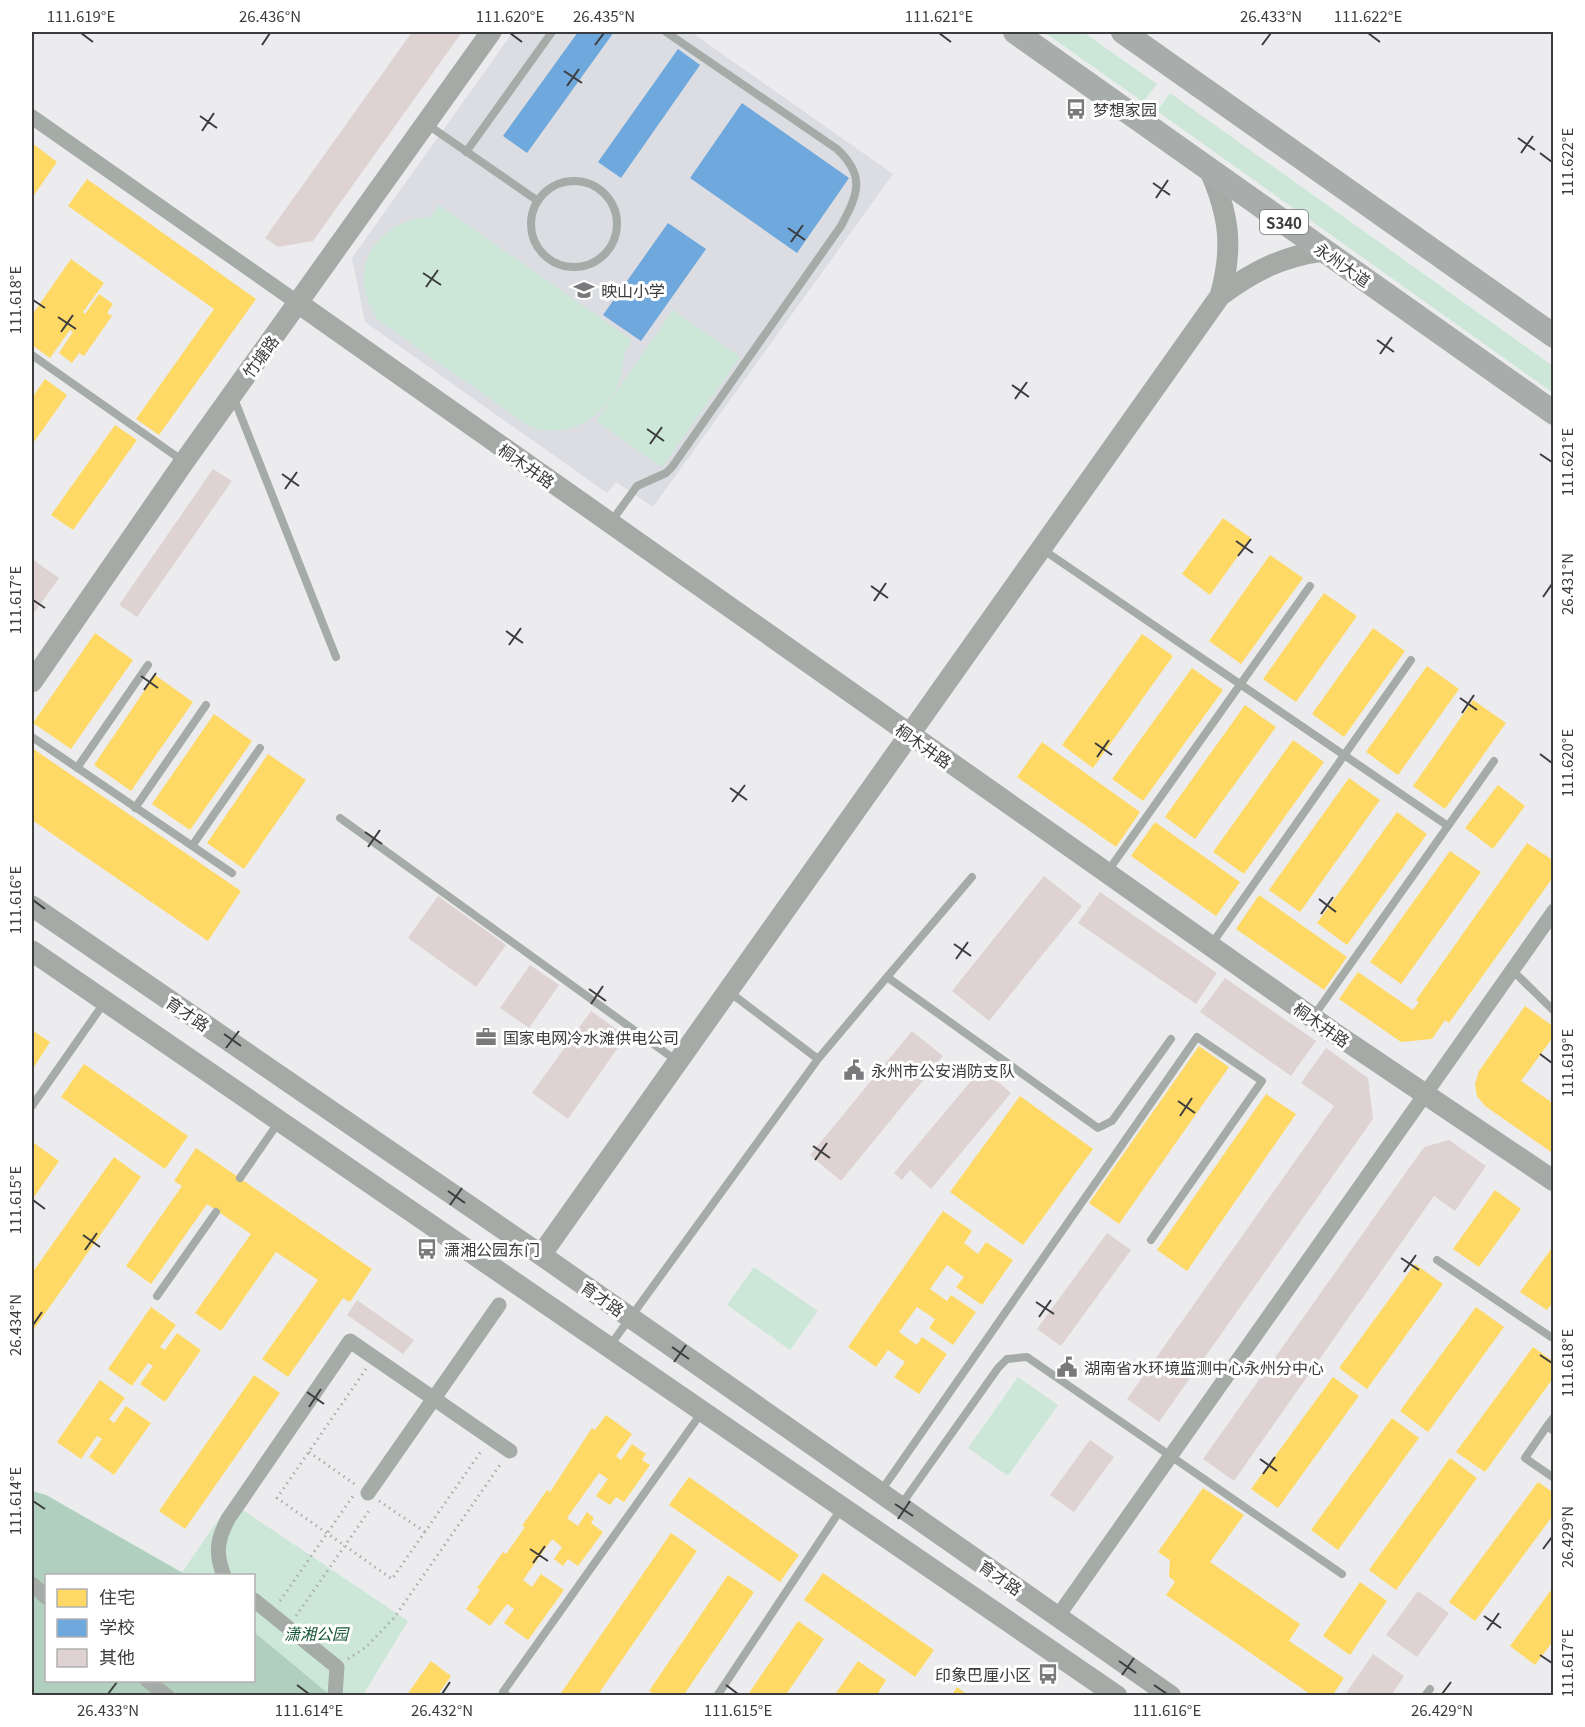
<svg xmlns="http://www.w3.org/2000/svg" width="1585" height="1727" font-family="Georgia,'Noto Sans SC',serif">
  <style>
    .built { fill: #dbdde2 }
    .green { fill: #cce7d7; fill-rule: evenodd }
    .forest { fill: #b1cfbe }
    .homes { fill: #ffd966 }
    .schools { fill: #6fa8dc }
    .building { fill: #ded2d2 }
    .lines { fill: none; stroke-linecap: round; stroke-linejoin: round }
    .path { stroke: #acb0ad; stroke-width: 3; stroke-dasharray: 1.5 4.5; stroke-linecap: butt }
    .lane { stroke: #a5aba7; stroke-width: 8 }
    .street { stroke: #a5aba7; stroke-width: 15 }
    .secondary { stroke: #a5aaa7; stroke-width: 21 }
    .primary { stroke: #a8acaa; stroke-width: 24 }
    .ticks { fill: none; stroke: #3c3c3e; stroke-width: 2 }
    .labels { text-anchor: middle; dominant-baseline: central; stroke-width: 6; stroke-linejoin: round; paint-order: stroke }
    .shield { fill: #fff; stroke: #767678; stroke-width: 1.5 }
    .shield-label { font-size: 15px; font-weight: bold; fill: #3c3c3e }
    .poi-label { font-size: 16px; fill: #3c3c3e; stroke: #fff; text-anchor: start }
    .street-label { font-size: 16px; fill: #3c3c3e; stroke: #fff }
    .park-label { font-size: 16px; font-style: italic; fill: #165536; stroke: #fff }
    .neatline { fill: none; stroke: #3c3c3e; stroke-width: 2 }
    .ticks-label { font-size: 15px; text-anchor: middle; fill: #3c3c3e }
  </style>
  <rect width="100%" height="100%" fill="#ececee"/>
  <path class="built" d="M513 32H691L893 174 653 507 616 482 607 493 365 322 352 258Z"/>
  <path class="green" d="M1044 32H1083L1157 84 1143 102Z
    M1170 93 1553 366V393L1157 111Z
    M439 205 632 340C620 357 625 360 620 378 608 417 568 441 529 426L378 320C345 271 373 222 430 217Z
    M673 310 740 357 662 467 596 421Z
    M754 1267 818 1311 790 1350 727 1305Z
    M1018 1377 1058 1405 1008 1476 968 1448Z
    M32 1491 46 1495 182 1572 231 1502 408 1621 363 1695H32ZM46 1576H254V1680H46Z"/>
  <path class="forest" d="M32 1491 46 1495 186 1575 46 1576V1680H254V1632L330 1695H32Z"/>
  <path class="homes" d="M32 143 57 162 32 198Z
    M87 179 256 299 159 435 136 419 214 309 68 206Z
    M71 259 104 283 83 312 85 314 99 294 113 304 107 313 112 316 84 356 79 353 72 363 59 353 73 332 70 330 50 358 32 345V315Z
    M45 379 67 395 32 445V398Z
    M115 425 137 440 73 530 51 515Z
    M1223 518 1251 538 1210 595 1182 574Z
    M1270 555 1303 578 1241 664 1209 641Z
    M1324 593 1357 616 1296 702 1263 679Z
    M1373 628 1405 651 1344 737 1312 714Z
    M95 633 133 660 71 749 33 723Z
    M1142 634 1173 656 1093 768 1062 745Z
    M1427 666 1459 689 1398 775 1366 752Z
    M1192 668 1223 690 1143 801 1112 779Z
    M155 675 193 702 131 791 94 765Z
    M1473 700 1506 723 1445 809 1413 786Z
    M1245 705 1276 727 1195 839 1165 817Z
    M214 714 252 741 190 830 152 804Z
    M1293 740 1324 762 1244 874 1213 852Z
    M1042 742 1140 812 1116 847 1017 777Z
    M32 748 241 891 208 941 32 820Z
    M268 754 306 780 244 869 207 843Z
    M1349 778 1380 800 1300 912 1269 890Z
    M1498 785 1525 806 1493 849 1465 828Z
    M1397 812 1427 834 1347 945 1317 923Z
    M1155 822 1240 882 1216 916 1131 856Z
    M1527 843 1554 861V876L1449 1023 1445 1020 1432 1039 1401 1042 1339 999 1358 972 1413 1010 1419 1002 1416 1000Z
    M1450 851 1481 872 1401 984 1370 962Z
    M1259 895 1347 957 1324 990 1236 929Z
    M1525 1006 1554 1027V1036L1521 1081 1554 1104V1154L1485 1106 1477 1096 1475 1084 1479 1071Z
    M32 1030 50 1042 32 1070Z
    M1199 1046 1229 1067 1119 1224 1089 1203Z
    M84 1064 188 1136 165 1169 61 1097Z
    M1266 1094 1296 1114 1187 1271 1157 1250Z
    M1020 1096 1093 1149 1023 1245 950 1192Z
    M34 1143 59 1161 32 1200V1146Z
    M196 1148 372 1269 350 1302 343 1298 288 1377 262 1359 318 1280 276 1252 221 1331 195 1313 251 1234 207 1204 151 1284 126 1266 182 1186 174 1181Z
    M114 1157 141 1177 32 1332V1273Z
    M1495 1190 1521 1209 1479 1267 1453 1249Z
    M943 1211 972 1231 964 1243 978 1254 986 1242 1013 1260 982 1305 956 1287 964 1277 947 1265 930 1289 947 1301 951 1295 976 1312 953 1345 929 1328 935 1319 917 1307 899 1332 917 1345 922 1337 947 1354 919 1394 894 1377 905 1362 888 1350 876 1367 848 1347Z
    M1554 1245V1301L1547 1310 1520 1292Z
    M1415 1264 1443 1284 1367 1389 1339 1368Z
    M151 1307 176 1325 160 1347 165 1350 177 1333 201 1350 165 1402 140 1384 153 1366 148 1363 132 1386 108 1369Z
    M1476 1307 1504 1327 1428 1432 1400 1411Z
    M1533 1347 1554 1362V1377L1485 1472 1456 1452Z
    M254 1375 280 1393 185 1529 159 1511Z
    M1333 1377 1359 1396 1278 1508 1251 1489Z
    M100 1380 125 1398 109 1419 114 1423 126 1406 151 1423 114 1475 89 1457 102 1439 97 1436 81 1459 57 1442Z
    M606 1415 632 1434 616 1456 621 1460 632 1444 646 1454 642 1460 650 1465 624 1502 616 1497 610 1505 596 1496 608 1479 599 1473 567 1518 578 1526 587 1512 594 1518 591 1523 603 1532 578 1566 568 1559 563 1566 554 1559 562 1547 552 1539 523 1580 532 1587 541 1574 564 1590 528 1640 504 1623 514 1609 507 1604 490 1626 466 1609 480 1590 477 1588 503 1552 506 1554 525 1527 522 1526 547 1490 550 1492 592 1428 595 1430Z
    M1392 1418 1419 1438 1338 1550 1311 1530Z
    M1450 1458 1477 1478 1396 1590 1369 1570Z
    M689 1477 799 1555 780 1582 669 1505Z
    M1538 1482 1554 1493V1514L1475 1621 1449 1602Z
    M1203 1488 1244 1515 1210 1562 1300 1624 1289 1641 1344 1678 1332 1696H1313L1166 1595 1175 1582 1169 1576 1170 1560 1158 1552Z
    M671 1533 697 1551 597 1696H559Z
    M823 1573 934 1650 915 1677 804 1600Z
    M728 1575 754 1592 683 1696H656L649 1691Z
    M1360 1582 1387 1601 1350 1655 1323 1636Z
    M1554 1586V1640L1535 1665 1510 1646Z
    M798 1621 824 1639 785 1696H747Z
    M431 1661 451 1676 437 1696H406Z
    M858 1661 886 1680 876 1696H834Z
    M957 1687 969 1696H951Z"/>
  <path class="schools" d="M578 32H614L527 153 503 136Z
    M678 49 700 65 621 178 598 162Z
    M742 103 849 178 797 253 690 178Z
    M668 223 706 249 641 341 603 315Z"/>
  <path class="building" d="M412 32H462L313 241 278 247 265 238Z
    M213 469 232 481 137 617 119 605Z
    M32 559 59 578 32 616Z
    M1044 876 1082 906 989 1021 952 991Z
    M1100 892 1217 973 1196 1004 1078 923Z
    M438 896 506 945 476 987 408 938Z
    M530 965 559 985 529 1028 500 1008Z
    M1225 978 1316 1041 1291 1076 1200 1012Z
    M591 1011 626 1036 568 1119 532 1093Z
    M912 1031 943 1056 841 1181 810 1155Z
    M1326 1048 1368 1078 1373 1119 1159 1422 1127 1399 1334 1106 1301 1083Z
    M982 1068 1011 1093 931 1189 910 1170 902 1180 894 1173Z
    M1449 1140 1486 1166 1455 1211 1434 1196 1234 1481 1203 1459 1424 1147Z
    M1107 1233 1131 1250 1061 1346 1037 1329Z
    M357 1300 414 1340 403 1354 347 1315Z
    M1090 1440 1114 1457 1074 1512 1050 1495Z
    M1418 1591 1449 1613 1417 1657 1386 1635Z
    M1373 1654 1404 1676 1391 1696H1344Z"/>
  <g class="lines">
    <path class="path" d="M366 1369 277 1498 392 1579 482 1450
      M309 1452 356 1485
      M379 1501 425 1532
      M280 1601 353 1496
      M296 1616 371 1508
      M348 1659 366 1647 394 1618 502 1462"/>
    <path class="lane" d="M428 125 538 201
      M466 152 552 32
      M531 224a43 43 0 1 1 86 0a43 43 0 1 1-86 0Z
      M32 355 183 461
      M233 396 336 657
      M611 522 637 486 666 473 672 467 841 226C858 194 866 176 837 149L666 32
      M1042 549 1448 826
      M32 737 232 873
      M77 768 148 665
      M135 808 206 705
      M340 818 677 1061
      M192 846 260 748
      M1108 871 1310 586
      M1211 945 1411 660
      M1512 970 1554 1011
      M887 977 972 877
      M728 991 818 1059
      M1313 1017 1494 761
      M32 1106 104 1003
      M240 1178 278 1123
      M1437 1260 1554 1339
      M157 1296 216 1212
      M609 1347 818 1059 887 977 1098 1128 1112 1121 1171 1039
      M1554 1417 1547 1426 1554 1431
      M1547 1426 1525 1458 1554 1478
      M881 1491 1197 1037 1262 1081 1151 1240
      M901 1505 998 1368 1007 1359 1027 1357 1342 1574
      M508 1696 503 1692 702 1412
      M717 1696 841 1509
      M1425 1696 1430 1689"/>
    <path class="street" d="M32 117 298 303
      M368 1493 499 1305
      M224 1576C215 1553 217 1540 228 1519L350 1341 510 1451
      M32 1584 46 1597
      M254 1600 337 1667 335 1696
      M1058 1616 1554 911
      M147 1680 167 1696"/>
    <path class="secondary" d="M1208 167C1229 213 1234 247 1220 296
      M298 303 1333 1032 1554 1181
      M32 682 184 462 491 32
      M32 906 541 1255 1171 1696
      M32 951 1117 1696
      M541 1255 1220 296C1253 271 1283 256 1324 251"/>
    <path class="primary" d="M1015 32 1554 413
      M1123 32 1554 336"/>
  </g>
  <path class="ticks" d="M81 33 93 42M510 33 522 42M939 33 951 42M1368 33 1380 42M262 45 270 33M595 45 604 33M1262 45 1271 33M564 71 582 83M567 86 579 69M200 116 217 128M202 131 214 113M1518 138 1535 150M1521 153 1533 136M1540 153 1552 162M1153 183 1170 195M1156 198 1168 180M788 228 805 240M791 242 803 225M423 273 441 285M426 287 438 270M33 300 45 308M58 317 76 329M61 332 73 315M1377 340 1394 352M1380 354 1392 337M1012 385 1029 397M1015 399 1027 382M647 429 664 441M650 444 662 427M1540 454 1552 462M282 474 299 486M285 489 297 472M1236 541 1253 553M1238 556 1251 539M871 586 888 598M1543 597 1552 584M33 600 45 608M874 601 886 583M506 631 523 643M509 645 521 628M141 676 158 688M144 690 156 673M1460 698 1477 710M1462 713 1474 695M1095 743 1112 755M1540 754 1552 763M1097 757 1109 740M730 788 747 800M732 802 745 785M365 832 382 844M368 847 380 830M1319 899 1336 912M33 900 45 909M1321 914 1333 897M954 944 971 956M956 959 968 942M589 989 606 1001M591 1004 603 986M224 1034 241 1046M226 1048 239 1031M1540 1054 1552 1063M1178 1101 1195 1113M1180 1116 1192 1098M813 1146 830 1158M815 1160 827 1143M448 1191 465 1203M33 1200 45 1209M450 1205 462 1188M83 1235 100 1247M85 1250 97 1233M1401 1258 1419 1270M1404 1272 1416 1255M1036 1302 1054 1314M1039 1317 1051 1300M33 1325 42 1312M672 1347 689 1359M1540 1355 1552 1363M674 1362 686 1345M307 1392 324 1404M309 1407 321 1389M1260 1459 1277 1471M1263 1474 1275 1457M33 1501 45 1509M895 1504 913 1516M898 1519 910 1501M530 1549 548 1561M1543 1549 1552 1537M533 1563 545 1546M1484 1616 1501 1628M1487 1630 1499 1613M1540 1655 1552 1663M1119 1661 1136 1673M1122 1675 1134 1658M297 1685 309 1694M726 1685 738 1694M1154 1685 1167 1694M108 1694 117 1682M442 1694 450 1682M1442 1694 1451 1682"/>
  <defs>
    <g id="bus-bare" transform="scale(1.62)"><path d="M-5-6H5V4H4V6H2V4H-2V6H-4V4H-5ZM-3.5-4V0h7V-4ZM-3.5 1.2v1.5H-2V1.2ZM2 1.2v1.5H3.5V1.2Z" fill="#7a7a7c" stroke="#fff" stroke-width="2.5" paint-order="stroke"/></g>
    <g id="school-bare" transform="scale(1.62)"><path d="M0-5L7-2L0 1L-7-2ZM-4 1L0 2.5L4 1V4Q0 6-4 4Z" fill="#7a7a7c" stroke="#fff" stroke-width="2.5" paint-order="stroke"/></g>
    <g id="office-bare" transform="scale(1.62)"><path d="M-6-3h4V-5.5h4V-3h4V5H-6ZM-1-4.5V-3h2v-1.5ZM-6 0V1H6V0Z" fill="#7a7a7c" stroke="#fff" stroke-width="2.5" paint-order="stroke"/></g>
    <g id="civic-bare" transform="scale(1.62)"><path d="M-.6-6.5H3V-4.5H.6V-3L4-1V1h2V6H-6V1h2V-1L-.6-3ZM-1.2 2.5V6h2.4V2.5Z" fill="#7a7a7c" stroke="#fff" stroke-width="2.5" paint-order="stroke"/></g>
  </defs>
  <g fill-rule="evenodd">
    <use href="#bus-bare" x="1076" y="109"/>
    <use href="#school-bare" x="584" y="290"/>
    <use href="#office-bare" x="486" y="1037"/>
    <use href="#civic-bare" x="854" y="1070"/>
    <use href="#bus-bare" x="427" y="1249"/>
    <use href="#civic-bare" x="1067" y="1367"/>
    <use href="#bus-bare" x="1048" y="1674"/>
  </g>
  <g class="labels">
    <rect class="shield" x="1260" y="210" width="48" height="24" rx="4.5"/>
    <g class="shield-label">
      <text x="1284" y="222">S340</text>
    </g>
    <g class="poi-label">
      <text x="1093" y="109">梦想家园</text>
      <text x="601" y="290">映山小学</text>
      <text x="503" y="1037">国家电网冷水滩供电公司</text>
      <text x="871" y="1070">永州市公安消防支队</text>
      <text x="444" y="1249">潇湘公园东门</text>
      <text x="1084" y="1367">湖南省水环境监测中心永州分中心</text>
      <text x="1031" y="1674" text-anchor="end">印象巴厘小区</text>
    </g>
    <g class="street-label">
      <text transform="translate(1343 264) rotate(35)">永州大道</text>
      <text transform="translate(260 356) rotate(-54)">竹塘路</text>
      <text transform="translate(527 465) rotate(35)">桐木井路</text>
      <text transform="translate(924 745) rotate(35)">桐木井路</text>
      <text transform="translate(188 1013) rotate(34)">育才路</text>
      <text transform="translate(1322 1024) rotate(35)">桐木井路</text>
      <text transform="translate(603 1298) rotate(35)">育才路</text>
      <text transform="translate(1001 1577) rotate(35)">育才路</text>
    </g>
    <g class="park-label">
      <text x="316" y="1633">潇湘公园</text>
    </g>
  </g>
  <rect width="1585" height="1727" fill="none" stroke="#ffffff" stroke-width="66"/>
  <rect x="45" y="1574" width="210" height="108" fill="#ffffff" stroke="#b1b1b2" stroke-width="1.5"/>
  <rect x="57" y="1589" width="30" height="18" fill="#ffd966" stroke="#b1b1b2" stroke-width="1.5"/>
  <text x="99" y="1604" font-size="18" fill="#3c3c3e">住宅</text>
  <rect x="57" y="1619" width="30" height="18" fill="#6fa8dc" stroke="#b1b1b2" stroke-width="1.5"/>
  <text x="99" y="1634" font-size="18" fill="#3c3c3e">学校</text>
  <rect x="57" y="1649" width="30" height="18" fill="#ded2d2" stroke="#b1b1b2" stroke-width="1.5"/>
  <text x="99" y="1664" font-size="18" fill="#3c3c3e">其他</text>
  <rect x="33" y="33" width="1519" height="1661" class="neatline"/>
  <g class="ticks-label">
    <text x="81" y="22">111.619°E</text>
    <text x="270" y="22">26.436°N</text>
    <text x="510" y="22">111.620°E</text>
    <text x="604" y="22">26.435°N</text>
    <text x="939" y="22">111.621°E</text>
    <text x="1271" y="22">26.433°N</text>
    <text x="1368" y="22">111.622°E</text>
    <text transform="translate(1568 162) rotate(-90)" y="5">111.622°E</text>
    <text transform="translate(16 300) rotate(-90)" y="5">111.618°E</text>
    <text transform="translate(1568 462) rotate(-90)" y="5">111.621°E</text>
    <text transform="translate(1568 584) rotate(-90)" y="5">26.431°N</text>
    <text transform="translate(16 600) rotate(-90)" y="5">111.617°E</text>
    <text transform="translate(1568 763) rotate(-90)" y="5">111.620°E</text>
    <text transform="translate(16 900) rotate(-90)" y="5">111.616°E</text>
    <text transform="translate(1568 1063) rotate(-90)" y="5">111.619°E</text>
    <text transform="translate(16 1200) rotate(-90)" y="5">111.615°E</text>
    <text transform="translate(16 1325) rotate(-90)" y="5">26.434°N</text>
    <text transform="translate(1568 1363) rotate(-90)" y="5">111.618°E</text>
    <text transform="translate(16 1501) rotate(-90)" y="5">111.614°E</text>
    <text transform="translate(1568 1537) rotate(-90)" y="5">26.429°N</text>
    <text transform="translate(1568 1663) rotate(-90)" y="5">111.617°E</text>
    <text x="108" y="1716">26.433°N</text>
    <text x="309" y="1716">111.614°E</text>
    <text x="442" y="1716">26.432°N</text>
    <text x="738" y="1716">111.615°E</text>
    <text x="1167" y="1716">111.616°E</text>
    <text x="1442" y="1716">26.429°N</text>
  </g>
</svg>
